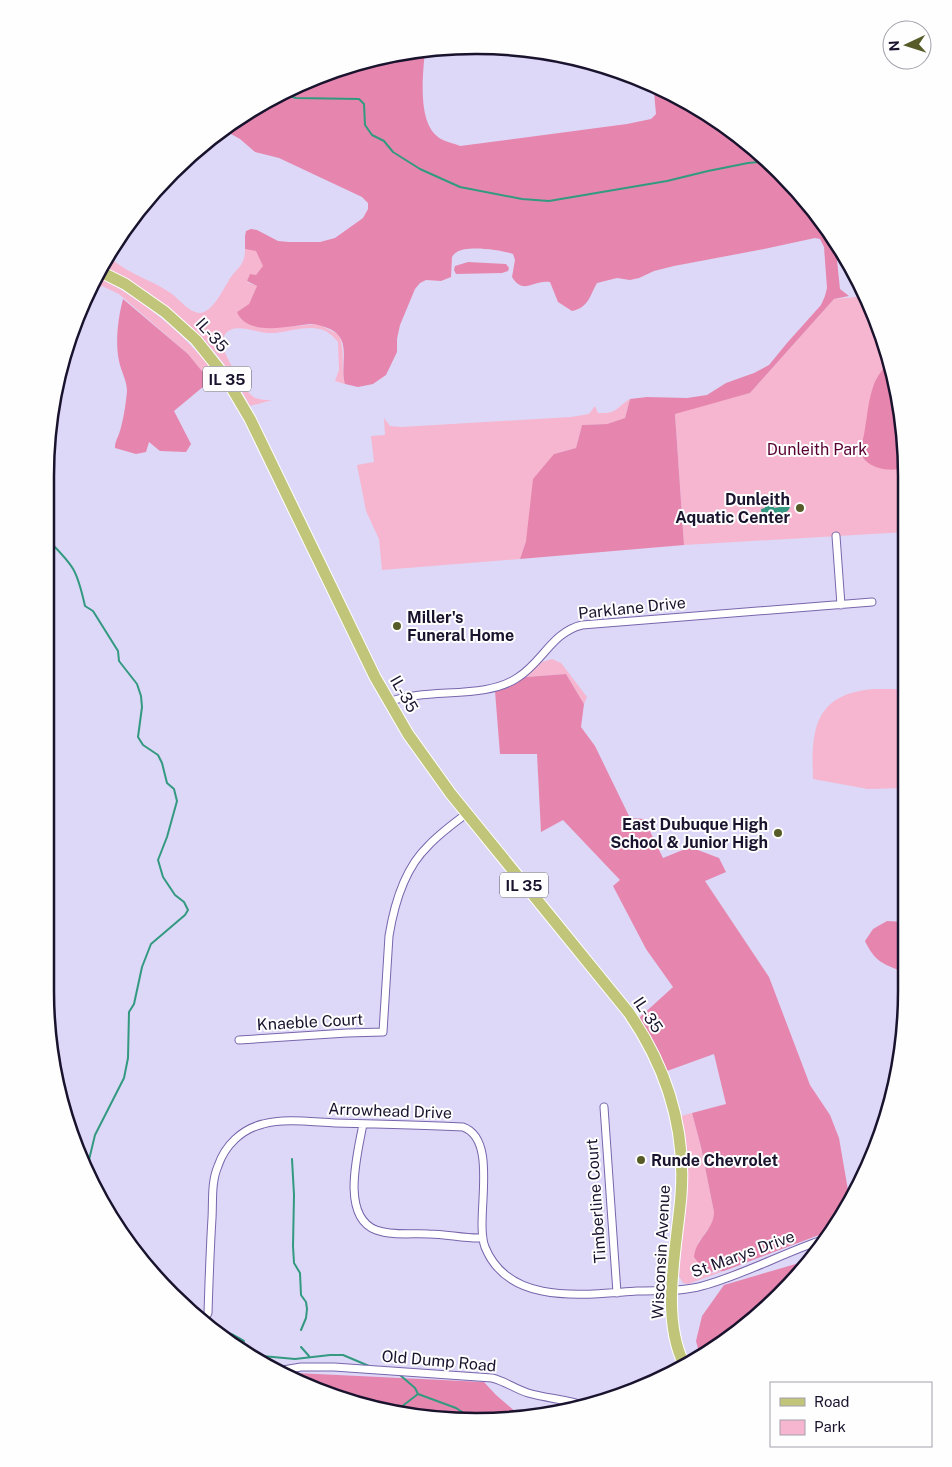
<svg xmlns="http://www.w3.org/2000/svg" width="952" height="1467" font-family="'Public Sans',sans-serif">
  <style>
    .green { fill: #f6b6cf }
    .forest { fill: #e686ae }
    .water { fill: #339981 }
    .lines { fill: none; stroke-linecap: round; stroke-linejoin: round }
    .stream { stroke: #339981; stroke-width: 2 }
    .minor-casing { stroke: #7766ac; stroke-width: 9 }
    .primary-casing { stroke: #fff; stroke-width: 13 }
    .minor { stroke: #fff; stroke-width: 7 }
    .primary { stroke: #c1c57a; stroke-width: 11 }
    .poi-dot { fill: #565b28; stroke: #fefefe; stroke-width: 2 }
    .labels { text-anchor: middle; dominant-baseline: central; stroke-width: 4; stroke-linejoin: round; paint-order: stroke }
    .shield { fill: #fefefe; stroke: #5e5a6c; stroke-width: 1 }
    .shield-label { font-size: 15px; font-weight: bold; fill: #1a132e }
    .street-label { font-size: 16px; fill: #1a132e; stroke: #fefefe }
    .park-label { font-size: 16px; fill: #590033; stroke: #fefefe }
    .poi-label { font-size: 16px; font-weight: bold; fill: #1a132e; stroke: #fefefe; text-anchor: end }
    .rim { fill: none; stroke: #1a132e; stroke-width: 2.5 }
  </style>
  <rect width="100%" height="100%" fill="#ddd8f7"/>
  <path class="green" d="M245 249 256 250 264 267 256 275H250L247 282 257 286 249 304 237 312 286 327 318 324 339 335C346 353 340 369 345 384L335 381 339 370 338 342C333 336 328 331 320 329 303 325 284 334 267 333 255 332 235 323 226 333 223 336 222 343 223 347 225 356 244 388 250 394 255 400 264 400 272 400L250 406C219 343 164 297 103 266L109 257C114 261 119 265 124 268 140 278 157 283 172 294 180 300 193 317 204 312 215 307 222 291 228 282 235 268 245 268 245 249Z
    M96 276C146 302 182 331 217 376L210 381 188 354 119 294 102 286 95 291Z
    M867 296 892 365 906 448V532L684 545 675 413 750 393 834 299Z
    M630 399 625 418 607 424 582 425 576 448 554 454 520 559 382 570 379 539 366 511 357 465 374 462 371 436 385 435 384 418 390 426 402 427 571 417 589 414 595 406 598 413C618 414 615 408 630 399Z
    M552 659 561 663 587 697 584 704 566 674 526 677 542 662Z
    M874 689H905V788L868 789 813 779C811 728 815 694 874 689Z
    M692 1113 701 1147 714 1212V1221L698 1243 712 1273 724 1271 688 1284 683 1283 679 1276 687 1186V1161L681 1116Z"/>
  <path class="forest" d="M425 50C423 74 417 121 438 137 444 142 454 143 460 146L627 124 651 119 656 114 654 92 650 84 691 103 760 152 818 214 835 241 840 289 849 296 834 299 750 393 675 414 684 545 520 559 526 541 533 479 554 454 576 448 582 425 607 424 625 418 630 399 647 397 687 398 707 395 726 383 754 373 769 365 787 343 821 305 825 296 827 288 824 247 820 239 815 238 764 249 674 266 654 271 639 278 630 280 617 278 597 283C589 297 589 307 572 311L558 302 550 282C533 279 524 296 512 277L515 260 513 254C502 250 467 245 457 252 455 253 453 255 452 257L451 277 441 281 426 280 420 283 415 289 400 325 397 339V352L386 375 373 384 358 387 345 384C339 365 353 340 330 329 323 326 317 324 310 324 290 326 247 337 237 312L249 304 257 286 247 281 250 274 256 275 263 266 256 251 245 249V236L246 231 251 229 257 230 278 241 289 242H320L335 238 363 218 368 209V203L362 197 279 158 255 152 240 139 222 129 285 90 364 60Z
    M468 262 506 264 509 268 508 271 502 273 456 274 454 270 455 266Z
    M123 299 188 354 210 381 174 411 191 444 186 452 160 451 149 442 146 452 136 454 115 448C115 442 117 439 119 434 123 423 126 403 127 391 127 381 121 371 119 361 115 342 118 318 123 299Z
    M891 360 906 448V467C895 472 875 470 866 461 863 459 862 454 860 450 867 430 866 407 873 387 876 377 884 367 891 360Z
    M566 674 584 704 581 727 595 746 630 818 644 819 663 858 690 847 719 858 726 872 705 881 769 977 810 1085 830 1115 839 1138 849 1196 827 1232 724 1271 705 1272 694 1257C696 1238 714 1230 714 1212L701 1147 692 1113 726 1104 714 1054 667 1071 658 1050 639 1018 673 987 646 949 613 886 620 880 563 820 541 832 537 754H500L495 691 507 688 526 677Z
    M887 921 904 922V972C883 964 875 962 865 941L873 929Z
    M799 1263 807 1264 800 1275 715 1350 700 1356 696 1341 702 1316 724 1285Z
    M296 1373 484 1382 496 1395 518 1414 448 1421 337 1399 290 1374Z"/>
  <path class="water" d="M777 494C781 494 784 495 787 499 799 517 768 515 762 518L761 509 765 508 764 495H774V508L780 507 781 504 777 502Z"/>
  <g class="lines">
    <path class="stream" d="M279 93 296 98 359 99 364 104 365 125 372 135 384 141 393 152 420 169 460 187 522 199 549 201 667 181 708 171 748 163 769 161
      M48 540C74 566 77 570 85 606L93 611 118 651 119 661 137 684 141 696 142 707 138 737 143 745 158 755 162 763 167 783 174 789 177 801 167 837 158 860 163 877 175 895 184 902 188 910 185 915 151 944 142 967 134 1004 129 1012 128 1058 124 1078 95 1135 87 1168
      M292 1159 294 1195 293 1246 294 1263 300 1273 301 1295 306 1302 307 1309 306 1318 301 1330
      M214 1333C224 1328 235 1336 244 1341
      M301 1347 309 1356
      M262 1356 295 1359 330 1355H343L369 1366
      M400 1375 415 1388 418 1394 456 1408 473 1419
      M396 1411 418 1394"/>
    <g class="minor-casing">
      <path id="minor" d="M836 536 841 605
        M389 702C427 687 484 700 517 678 542 663 552 632 582 625L872 602
        M239 1040 347 1033 383 1032 389 936C394 905 404 869 428 846 439 834 453 824 466 814
        M604 1107 617 1293
        M363 1124C358 1152 340 1216 376 1230 392 1236 412 1233 429 1234 447 1234 465 1239 483 1238
        M203 1322 208 1313C209 1281 210 1250 212 1218 213 1201 211 1182 218 1166 225 1145 242 1129 263 1124 285 1118 312 1122 335 1123 378 1124 421 1125 463 1127 500 1140 474 1219 485 1247 509 1307 587 1294 637 1291 658 1290 681 1292 702 1286 743 1275 781 1254 822 1240
        M283 1370 301 1367H334L492 1378C505 1381 515 1389 528 1393 548 1399 569 1399 588 1407"/>
    </g>
    <g class="primary-casing">
      <path id="primary" d="M99 271 125 284 165 312 196 340 224 375 250 419 375 677 408 734 451 794 629 1013C666 1067 686 1129 681 1195 677 1247 660 1316 684 1364"/>
    </g>
    <use href="#minor" class="minor"/>
    <use href="#primary" class="primary"/>
  </g>
  <g class="poi-dot">
    <circle cx="800" cy="508" r="5"/>
    <circle cx="397" cy="626" r="5"/>
    <circle cx="778" cy="833" r="5"/>
    <circle cx="641" cy="1160" r="5"/>
  </g>
  <g class="labels">
    <g class="shield">
      <rect x="203" y="366.5" width="48" height="25" rx="4"/>
      <rect x="500" y="872.5" width="48" height="25" rx="4"/>
    </g>
    <g class="shield-label">
      <text x="227" y="379">IL 35</text>
      <text x="524" y="885">IL 35</text>
    </g>
    <g class="street-label">
      <text transform="translate(212 335) rotate(48)">IL-35</text>
      <text transform="translate(632 608) rotate(-6)">Parklane Drive</text>
      <text transform="translate(404 694) rotate(60)">IL-35</text>
      <text transform="translate(648 1015) rotate(56)">IL-35</text>
      <text transform="translate(310 1022) rotate(-3)">Knaeble Court</text>
      <text transform="translate(390 1111) rotate(2)">Arrowhead Drive</text>
      <text transform="translate(596 1201) rotate(-94)">Timberline Court</text>
      <text transform="translate(661 1252) rotate(-87)">Wisconsin Avenue</text>
      <text transform="translate(743 1254) rotate(-20)">St Marys Drive</text>
      <text transform="translate(439 1361) rotate(5)">Old Dump Road</text>
    </g>
    <g class="park-label">
      <text x="817" y="449">Dunleith Park</text>
    </g>
    <g class="poi-label">
      <text x="790" y="499">Dunleith<tspan x="790" dy="18">Aquatic Center</tspan></text>
      <text x="407" y="617" text-anchor="start">Miller's<tspan x="407" dy="18">Funeral Home</tspan></text>
      <text x="768" y="824">East Dubuque High<tspan x="768" dy="18">School &amp; Junior High</tspan></text>
      <text x="651" y="1160" text-anchor="start">Runde Chevrolet</text>
    </g>
  </g>
  <path d="M0 0H952V1467H0ZM476 54H476A422 422 0 0 1 898 476V991A422 422 0 0 1 476 1413H476A422 422 0 0 1 54 991V476A422 422 0 0 1 476 54Z" fill="#fefefe" fill-rule="evenodd"/>
  <path class="rim" d="M476 54H476A422 422 0 0 1 898 476V991A422 422 0 0 1 476 1413H476A422 422 0 0 1 54 991V476A422 422 0 0 1 476 54Z"/>
  <rect x="770" y="1382" width="162" height="65" fill="#fefefe" stroke="#a3a0ab"/>
  <rect x="780" y="1398" width="25" height="8" fill="#c1c57a" stroke="#a3a0ab"/>
  <text x="814" y="1407" font-size="15" fill="#1a132e">Road</text>
  <rect x="780" y="1420" width="25" height="15" fill="#f6b6cf" stroke="#a3a0ab"/>
  <text x="814" y="1432" font-size="15" fill="#1a132e">Park</text>
  <g transform="translate(907 45) rotate(266)"><circle r="24" fill="#fefefe" stroke="#a3a0ab"/>
  <path d="M0-4L9 19L0 12L-9 19Z" fill="#565b28"/>
  <text y="-8" font-size="14" font-weight="bold" text-anchor="middle" fill="#1a132e">N</text>
  </g>
</svg>
